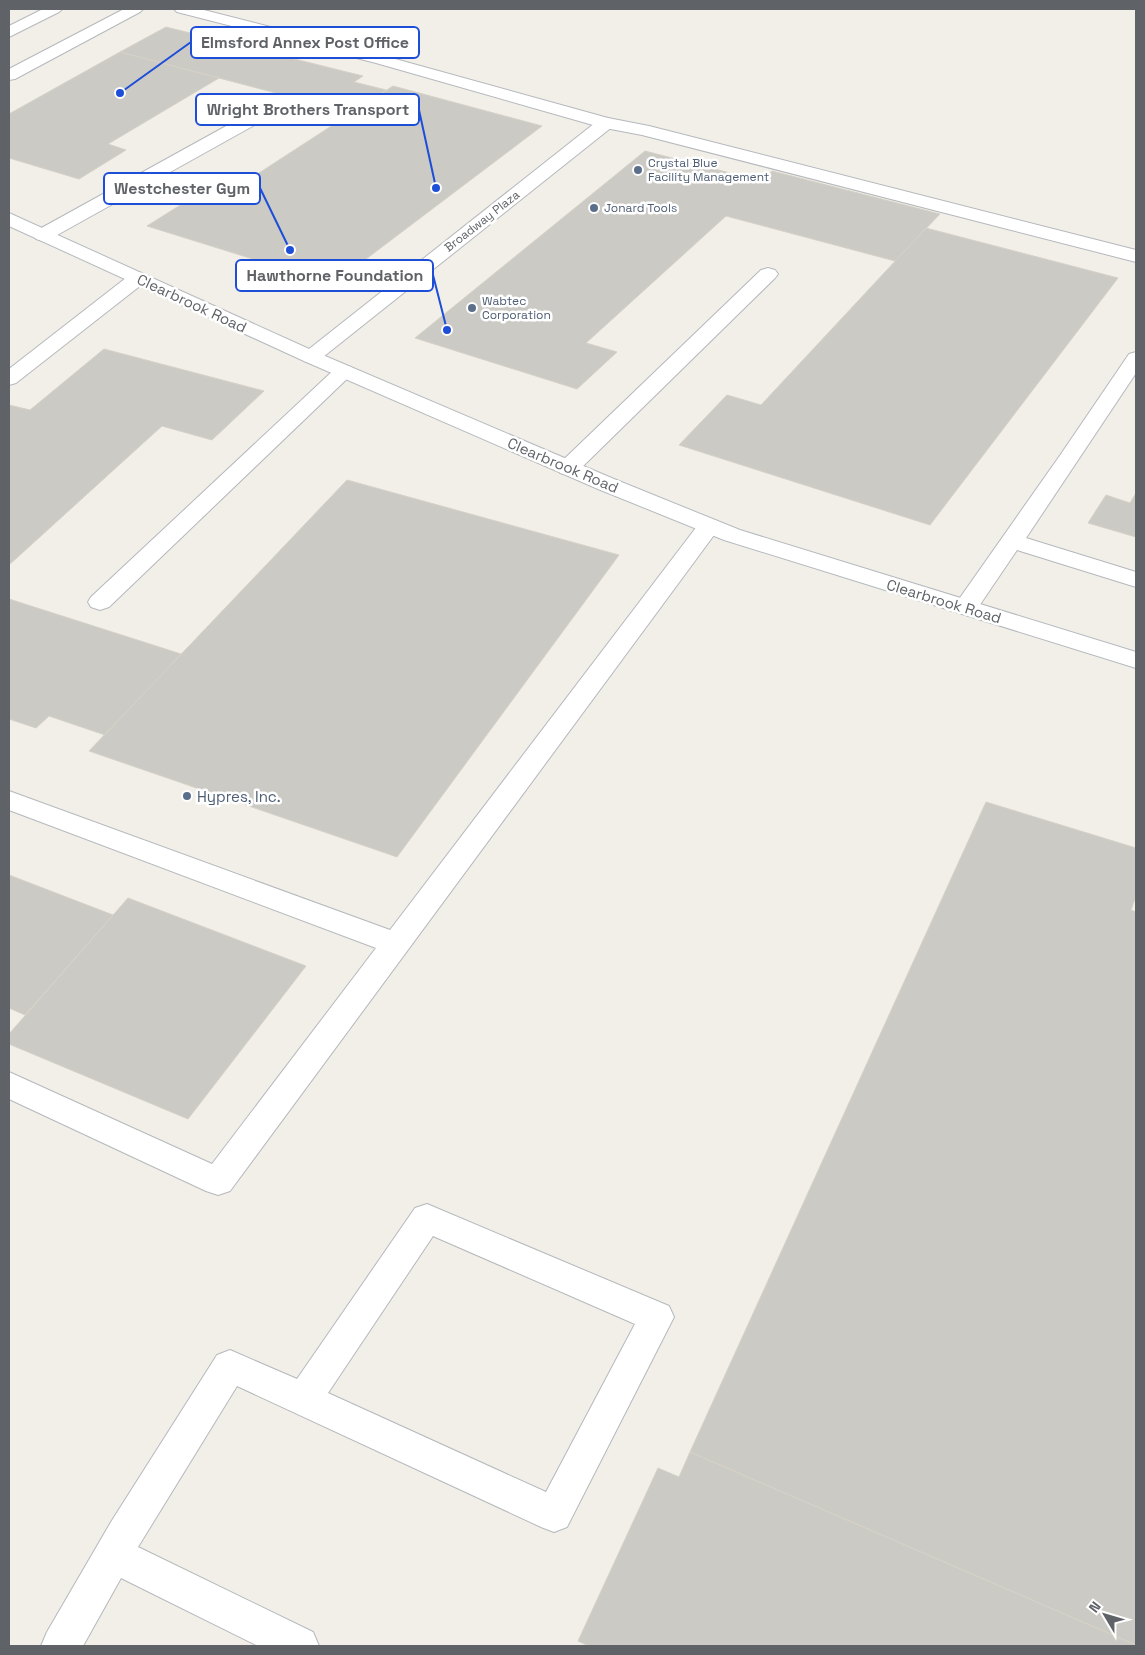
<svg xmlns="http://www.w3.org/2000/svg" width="1145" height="1655" font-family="'Space Grotesk',sans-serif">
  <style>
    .building { fill: #cccac5; stroke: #d6d1c6 }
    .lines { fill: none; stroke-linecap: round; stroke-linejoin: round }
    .lane-casing { stroke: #b5b8bc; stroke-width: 2 }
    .street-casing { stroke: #b5b8bc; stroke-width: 2 }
    .secondary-casing { stroke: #b6babf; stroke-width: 2 }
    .lane { fill: #fff; fill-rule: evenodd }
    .street { fill: #fff; fill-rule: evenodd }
    .secondary { fill: #fff; fill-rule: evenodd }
    .service-dot { fill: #5c6f8a; stroke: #fff; stroke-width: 2 }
    .labels { text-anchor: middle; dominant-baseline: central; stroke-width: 5; stroke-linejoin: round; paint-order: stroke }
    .far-service-label { font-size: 12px; fill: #4e5e75; stroke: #fff; text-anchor: start }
    .far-street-label { font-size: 12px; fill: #5f6368; stroke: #fff }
    .street-label { font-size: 15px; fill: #5f6368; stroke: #fff }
    .service-label { font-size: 15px; fill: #4e5e75; stroke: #fff; text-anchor: start }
    .leader { fill: none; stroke: #1d4ed8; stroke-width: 2 }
    .callout-dot { fill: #1d4ed8; stroke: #fff; stroke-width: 2 }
    .callout { fill: #fff; stroke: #1d4ed8; stroke-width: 2 }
    .callout-label { font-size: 16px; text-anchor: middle; font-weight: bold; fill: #5f6368 }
  </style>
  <rect width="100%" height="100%" fill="#f1efe8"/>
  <path class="building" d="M166 27 363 76 354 82 386 90 352 113 120 52Z
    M120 52 219 78 108 144 126 150 79 179 9 158V114Z
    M393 86 542 126 333 284 147 226 201 192 222 197Z
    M645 151 761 181 772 171 940 214 895 261 726 216 586 343 617 352 577 389 415 338Z
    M926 228 1118 278 930 525 679 445 727 395 761 405Z
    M104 349 264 391 212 440 162 426 9 565V405L30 410Z
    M347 480 619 555 397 857 89 751Z
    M1136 493V537L1088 523 1106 495 1130 503Z
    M9 599 181 654 105 735 49 716 36 728 9 719Z
    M986 802 1136 848V896L1131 910 1136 912V1645L690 1452Z
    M9 875 113 915 25 1015 9 1008Z
    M128 898 306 966 188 1119 9 1044V1034Z
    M690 1452 1136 1645V1646H589L578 1641 658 1468 679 1477Z"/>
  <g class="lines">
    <g class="lane-casing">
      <path id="lane" d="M43 9H62L59 12 9 37V26Z
        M124 9H143L140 12 15 79 9 80V69Z
        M174 9H200L388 57 608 118 649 126 1136 250V262L642 135 600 127 376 63 177 12Z
        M254 113 260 114 263 118 260 122 50 239 43 241 36 239 34 235 36 231 248 114Z
        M768 268 775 270 778 274 775 278 576 473 568 475 560 473 557 468 560 463 761 270Z
        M138 272 145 274 148 278 145 282 16 383 9 385V369L131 274Z
        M1136 352V373L1026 538 1136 572V587L1017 550 975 612 966 615 957 612 954 607 957 602 1061 454 1129 354Z
        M344 365 351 367 354 371 351 375 109 607 100 610 91 607 88 602 91 597 337 367Z
        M709 519 717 521 721 526 717 531 230 1191 218 1195 206 1191 9 1099V1072L212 1164 376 948 9 810V791L390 930 701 521Z
        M427 1204 669 1306 674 1317 567 1527 554 1532 541 1527 237 1386 138 1547 313 1632 319 1646H258L121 1578 83 1646H41L47 1632 111 1522 217 1355 230 1350 297 1379 415 1208ZM433 1236 635 1324 546 1492 328 1393Z"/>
    </g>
    <g class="street-casing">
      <path id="street" d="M606 118 612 119 615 123 612 127 318 361 311 363 304 361 301 357 304 353 600 119Z"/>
    </g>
    <g class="secondary-casing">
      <path id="secondary" d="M9 213 318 353 614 479 740 530 1136 652V668L724 540 598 489 304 361 9 226Z"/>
    </g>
    <use href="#lane" class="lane"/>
    <use href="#street" class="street"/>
    <use href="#secondary" class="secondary"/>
  </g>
  <g class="service-dot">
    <circle cx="638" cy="170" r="5"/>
    <circle cx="594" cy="208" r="5"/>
    <circle cx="472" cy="308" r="5"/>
    <circle cx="187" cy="796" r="5"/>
  </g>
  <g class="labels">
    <g class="far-service-label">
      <text x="648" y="163">Crystal Blue<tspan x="648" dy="14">Facility Management</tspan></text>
      <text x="604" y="208">Jonard Tools</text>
      <text x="482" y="301">Wabtec<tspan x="482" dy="14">Corporation</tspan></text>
    </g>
    <g class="far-street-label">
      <text transform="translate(482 221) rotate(-38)">Broadway Plaza</text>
    </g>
    <g class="street-label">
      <text transform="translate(192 303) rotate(25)">Clearbrook Road</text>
      <text transform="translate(563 465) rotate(23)">Clearbrook Road</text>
      <text transform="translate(944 601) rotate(17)">Clearbrook Road</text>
    </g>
    <g class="service-label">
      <text x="197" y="796">Hypres, Inc.</text>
    </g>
  </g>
  <path class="leader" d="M120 93L191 42M436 188L419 110M290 250L260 188M447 330L433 275"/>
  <g class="callout-dot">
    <circle cx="120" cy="93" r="5"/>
    <circle cx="436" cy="188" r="5"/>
    <circle cx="290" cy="250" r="5"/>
    <circle cx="447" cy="330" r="5"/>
  </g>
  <g class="callout">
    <rect x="191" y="27" width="228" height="31" rx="5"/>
    <rect x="196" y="94" width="223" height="31" rx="5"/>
    <rect x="104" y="173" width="156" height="31" rx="5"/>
    <rect x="236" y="260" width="197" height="31" rx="5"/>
  </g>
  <g class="callout-label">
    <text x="305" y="48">Elmsford Annex Post Office</text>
    <text x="308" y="115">Wright Brothers Transport</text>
    <text x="182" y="194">Westchester Gym</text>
    <text x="335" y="281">Hawthorne Foundation</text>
  </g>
  <rect width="1145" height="1655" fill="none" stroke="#5f6368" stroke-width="20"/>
  <g transform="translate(1105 1615) rotate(308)" stroke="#ffffff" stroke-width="4" paint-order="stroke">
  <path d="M0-4L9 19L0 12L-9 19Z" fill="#5f6368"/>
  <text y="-8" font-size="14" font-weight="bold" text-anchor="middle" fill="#5f6368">N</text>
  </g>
</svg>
